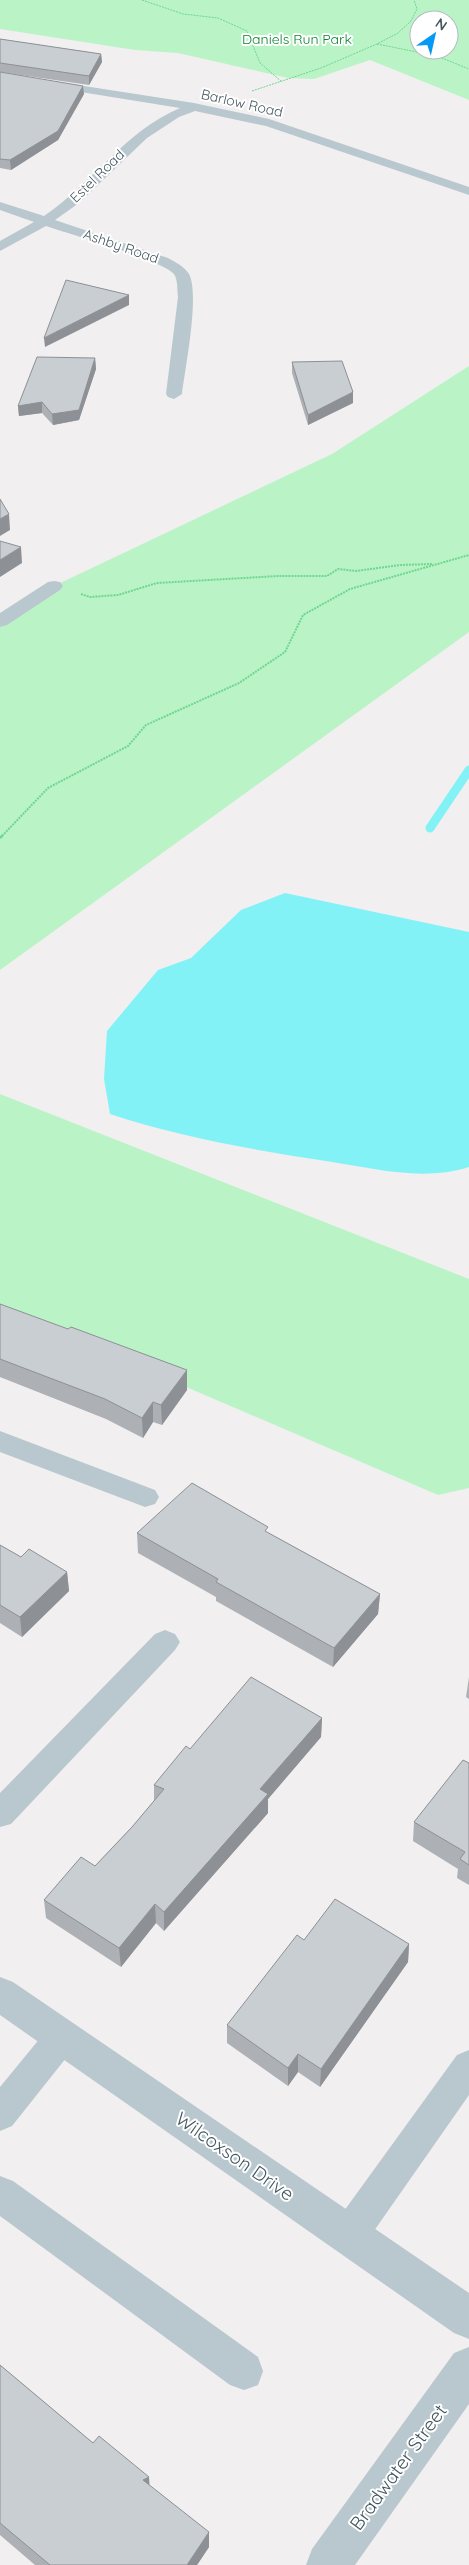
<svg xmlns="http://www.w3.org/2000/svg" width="469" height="2565" font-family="Quicksand,sans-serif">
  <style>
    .green { fill: #baf4c6; fill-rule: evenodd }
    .water { fill: #82f2f6 }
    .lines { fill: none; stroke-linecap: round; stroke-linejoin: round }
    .stream { stroke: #82f2f6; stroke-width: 9 }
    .path-far2 { stroke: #6ed690; stroke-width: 1; stroke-dasharray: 2 1; stroke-linecap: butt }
    .path-far1 { stroke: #6ed690; stroke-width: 2; stroke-dasharray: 2 1; stroke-linecap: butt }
    .path { stroke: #6ed690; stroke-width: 2.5; stroke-dasharray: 3 2.5; stroke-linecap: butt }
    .lane { fill: #b9c8ce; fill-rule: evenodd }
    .street { fill: #b9c8ce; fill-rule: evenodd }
    .wall { fill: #adb1b5 }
    .shaded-wall { fill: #8d9094 }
    .building { fill: #c9ced3; stroke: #8d9094 }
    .labels { text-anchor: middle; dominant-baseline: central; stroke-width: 4; stroke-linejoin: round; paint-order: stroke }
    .far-park-label { font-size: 14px; fill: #0d8433; stroke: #fff }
    .far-street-label { font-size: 14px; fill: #45585f; stroke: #fff }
    .near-street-label { font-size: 19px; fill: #45585f; stroke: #fff }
  </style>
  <rect width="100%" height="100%" fill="#f2eff0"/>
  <path class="green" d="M0 0H469V100L370 60 314 79 288 78 178 53 135 50 0 29ZM419 20H449V50H419Z
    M469 366V632L0 970V620L54 586 332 454Z
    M0 1094 469 1279V1488L438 1495 0 1307Z"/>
  <path class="water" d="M285 893 469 932V1167C422 1182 373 1168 326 1161 253 1150 180 1137 110 1114L104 1079 107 1031 158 970 191 958 241 910Z"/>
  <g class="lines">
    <path class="stream" d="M430 828 469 770"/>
    <path class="path-far2" d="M142 0 183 14 218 18 247 31 260 63 282 82
      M377 44 437 56 469 69
      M252 91 321 68 377 44 398 33 411 21 417 9 414 0"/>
    <path class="path-far1" d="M81 594 90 597 118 595 157 583 278 576H327L338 569 356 571 400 565 432 564
      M2 836 48 788 128 746 146 725 239 683 285 652 303 615 350 589 469 555"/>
    <path class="path" d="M0 838 3 835"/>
    <path class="lane" d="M0 1431 155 1490 159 1497 155 1504 145 1507 0 1452Z
      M165 1630 175 1634 180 1642 175 1650 11 1824 0 1827V1793L155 1634Z
      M62 2021 74 2026 79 2037 74 2048 12 2126 0 2131V2087L50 2026Z
      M469 2050V2095L362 2248 349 2253 336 2248 331 2235 336 2222 457 2055Z
      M0 2176 13 2181 258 2357 263 2371 258 2385 244 2390 230 2385 0 2216Z"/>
    <path class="street" d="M0 73 194 103 269 119 469 187V195L266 126 195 111 179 117 147 138 79 203 55 220 168 258C175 262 184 266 189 274 200 295 185 369 182 394L174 399 168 397 166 394 178 297C177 289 178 280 174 274 162 260 69 234 46 226L0 251V241L34 222 0 210V202L44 216C92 184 125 131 180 108L0 79Z
      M54 581 60 582 63 586 60 590 7 625 0 627V613L48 582Z
      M0 1977 13 1982 469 2293V2339L454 2333 0 2015Z
      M469 2347V2404L355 2565H306L312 2549 454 2353Z"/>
  </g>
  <path class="wall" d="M0 39 101 54 102 62 89 85 0 72Z
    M0 72 84 94 58 140 11 170 0 168Z
    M95 358 96 369 79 420 53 425 42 413 19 416 18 406Z
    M292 362 353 403 308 425 292 373Z
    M0 1304 187 1390 162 1425 153 1422 143 1438 106 1419 0 1377Z
    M137 1533H268L380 1594 378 1614 333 1667 216 1601V1597L138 1553Z
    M0 1545 21 1557 67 1572 69 1591 22 1637 0 1623Z
    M469 1677V1699L466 1697Z
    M322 1718 321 1737 268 1799V1813L164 1931 156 1923 121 1967 46 1918 44 1900 95 1866 132 1827 154 1801V1785L190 1749Z
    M469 1763V1885L457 1878 458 1869 413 1841 414 1822Z
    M304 1940 409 1944 408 1962 320 2087 298 2072 288 2086 227 2043V2025Z
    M0 2365 93 2443 149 2477V2485L209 2547 197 2565H35L0 2535Z"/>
  <path class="shaded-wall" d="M101 54 102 62 89 85V76Z
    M83 86 84 94 58 140 11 170 10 160Z
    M129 295V305L45 347 44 338Z
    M95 358 96 369 79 420 53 425 52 414Z
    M353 392V403L308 425V415Z
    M42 402V413L19 416 18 406Z
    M9 514 10 530 0 536V519Z
    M21 547 22 563 0 577V560Z
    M187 1370V1390L162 1425 161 1405Z
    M153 1402V1422L143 1438 142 1418Z
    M67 1572 69 1591 22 1637 20 1617Z
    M380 1594 378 1614 333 1667 334 1648Z
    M322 1718 321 1737 268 1799V1813L164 1931V1912L260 1789Z
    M155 1904 156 1923 121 1967 119 1948Z
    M409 1944 408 1962 320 2087 321 2069Z
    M298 2054V2072L288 2086V2068Z
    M149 2477 150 2492 143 2480Z
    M209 2532V2547L197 2565H187Z"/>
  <path class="building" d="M0 39 101 54 89 76 0 63Z
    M0 72 83 86 58 131 10 160 0 159Z
    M66 280 129 295 44 338Z
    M37 357 95 358 79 410 52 414 42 402 18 406Z
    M342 361 353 392 308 415 292 362Z
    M0 499 9 514 0 519Z
    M0 541 21 547 0 560Z
    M0 1304 68 1329 71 1327 187 1370 161 1405 153 1402 142 1418 105 1399 0 1359Z
    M192 1483 268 1527 265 1531 380 1594 334 1648 216 1582 218 1579 137 1533Z
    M0 1545 21 1557 29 1549 67 1572 20 1617 0 1605Z
    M251 1677 322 1718 260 1789 268 1794 164 1912 155 1904 119 1948 44 1900 81 1857 95 1866 132 1827 164 1789 154 1785 186 1746 190 1749Z
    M463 1760 469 1763V1865L460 1859 465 1852 414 1822Z
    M335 1899 409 1944 321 2069 298 2054 288 2068 227 2025 297 1935 304 1940Z
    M0 2365 93 2443 99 2436 149 2477 143 2480 209 2532 187 2565H50L0 2523Z"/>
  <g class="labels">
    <g class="far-park-label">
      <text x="297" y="39">Daniels Run Park</text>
    </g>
    <g class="far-street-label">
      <text transform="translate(242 103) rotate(13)">Barlow Road</text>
      <text transform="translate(97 176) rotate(-44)">Estel Road</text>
      <text transform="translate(121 246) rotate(19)">Ashby Road</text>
    </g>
    <g class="near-street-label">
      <text transform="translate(235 2156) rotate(35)">Wilcoxson Drive</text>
      <text transform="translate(398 2467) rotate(-54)">Bradwater Street</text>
    </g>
  </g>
  <g transform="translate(434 35) rotate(34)"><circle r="24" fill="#ffffff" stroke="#b5bcbf"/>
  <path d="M0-4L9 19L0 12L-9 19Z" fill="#0599f7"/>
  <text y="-8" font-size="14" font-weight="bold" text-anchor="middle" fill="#45585f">N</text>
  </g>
</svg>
